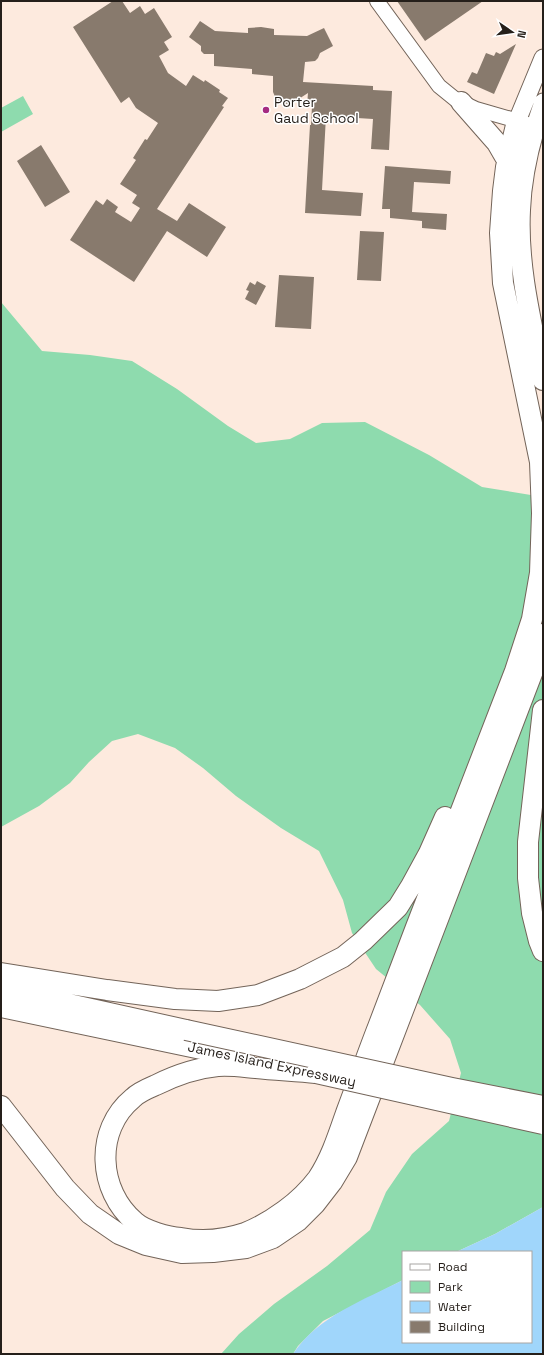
<svg xmlns="http://www.w3.org/2000/svg" width="544" height="1355" font-family="'Space Grotesk',sans-serif">
  <style>
    .green { fill: #8edbae }
    .water { fill: #a0d6fb }
    .building { fill: #887a6d }
    .lines { fill: none; stroke-linecap: round; stroke-linejoin: round }
    .tertiary-casing { stroke: #736459; stroke-width: 16 }
    .primary-casing { stroke: #736459; stroke-width: 19 }
    .motorway-casing { stroke: #736459; stroke-width: 22 }
    .tertiary { stroke: #fff; stroke-width: 14 }
    .primary { stroke: #fff; stroke-width: 17 }
    .motorway { stroke: #fff; stroke-width: 20 }
    .motorway-bridge-casing { stroke: #736459; stroke-width: 22; stroke-linecap: butt }
    .motorway-bridge { stroke: #fff; stroke-width: 20 }
    .poi-dot { fill: #a52b81; stroke: #fff; stroke-width: 1.5 }
    .labels { text-anchor: middle; dominant-baseline: central; stroke-width: 3; stroke-linejoin: round; paint-order: stroke }
    .poi-label { font-size: 14px; fill: #251f1a; stroke: #fff; text-anchor: start }
    .street-label { font-size: 14px; fill: #251f1a; stroke: #fff }
  </style>
  <rect width="100%" height="100%" fill="#fdeade"/>
  <path class="green" d="M23 96 33 114 1 132V108Z
    M1 302 42 351 90 355 132 361 177 389 228 426 256 443 290 439 322 423 365 422 429 455 482 487 543 497V1207L495 1234 456 1252H403V1280L323 1321 298 1346 293 1354H221L239 1334 274 1304 327 1266 370 1230 386 1192 412 1154 449 1121 461 1073 450 1039 420 1005 376 969 352 933 343 900 319 851 281 828 236 796 203 768 175 748 138 734 112 741 89 762 70 783 39 806 1 827Z"/>
  <path class="water" d="M543 1207V1354H293C318 1316 364 1300 403 1280V1342H531V1252H456L495 1234Z"/>
  <path class="building" d="M113 1H122L130 13 140 6 145 14 154 8 172 37 164 42 169 50 159 56 168 73 186 86 193 75 204 82 205 80 220 90 219 92 228 98 222 106 224 107 157 209 177 221 189 203 226 227 207 257 167 231 134 282 70 240 96 200 103 205 107 199 118 207 115 212 131 222 140 208 132 203 137 195 120 184 136 160 133 158 145 139 147 140 158 123 136 108 129 97 121 103 73 27Z
    M397 1H483L425 41Z
    M200 21 215 31 248 33V28L261 27 274 29V35L307 36 324 28 333 46 320 53 318 58 315 61 305 62 303 82 373 86V90L392 91 389 150 371 149 373 119 326 116 322 190 363 193 361 216 305 213 310 125H311L312 106 307 105 308 93 294 102 288 104 282 103 276 99 273 92V76L252 74V69L214 66V54H204L201 51V46L189 37Z
    M516 44 494 94 467 82 472 72 477 74 486 53 494 56 496 52 500 54Z
    M41 145 70 192 45 207 17 161Z
    M385 166 451 171 450 184 414 182 412 212 447 214 446 230 422 228V221L390 218V209H382Z
    M360 231 384 232 381 281 357 280Z
    M279 275 314 277 311 329 275 327Z
    M257 281 266 286 256 305 245 299 249 291 246 290 250 282 255 285Z"/>
  <g class="lines">
    <g class="tertiary-casing">
      <path id="tertiary" d="M377 1 439 86 455 99 476 109 525 123"/>
    </g>
    <g class="primary-casing">
      <path id="primary" d="M517 121 543 58
        M535 126 543 102"/>
    </g>
    <g class="motorway-casing">
      <path id="motorway" d="M461 102 497 143 508 162
        M535 126C527 153 521 182 520 210 517 267 532 325 543 380
        M543 710 528 842V878L532 913 539 941 543 951
        M1 973 107 990 175 999 218 1001 258 995 300 979 343 957 363 941 398 907 411 886 429 853 445 817
        M1 989 186 1030
        M1 1007 244 1058
        M316 1073C296 1071 276 1070 256 1068 244 1067 231 1065 218 1066 196 1068 176 1075 156 1085 149 1088 139 1092 133 1098 94 1130 98 1191 135 1222 145 1231 168 1237 181 1238 202 1242 224 1240 245 1233 272 1222 300 1202 318 1178 331 1158 338 1136 346 1113 357 1084 367 1055 378 1027 423 908 469 789 515 671L532 619 540 573 542 513 540 462 503 283 500 233 503 191 506 167 517 121
        M1 1106 65 1188 90 1214 119 1234 146 1245 182 1253 213 1252 246 1248 273 1238 298 1221 315 1204 332 1182 347 1157 533 671 543 634"/>
    </g>
    <use href="#tertiary" class="tertiary"/>
    <use href="#primary" class="primary"/>
    <use href="#motorway" class="motorway"/>
    <g class="motorway-bridge-casing">
      <path id="motorway-bridge" d="M186 1030 452 1088 543 1106
        M316 1073 543 1124"/>
    </g>
    <use href="#motorway-bridge" class="motorway-bridge"/>
  </g>
  <circle class="poi-dot" cx="266" cy="110" r="4"/>
  <g class="labels">
    <g class="poi-label">
      <text x="274" y="102">Porter<tspan x="274" dy="16">Gaud School</tspan></text>
    </g>
    <g class="street-label">
      <text transform="translate(272 1064) rotate(12)">James Island Expressway</text>
    </g>
  </g>
  <rect width="544" height="1355" fill="none" stroke="#251f1a" stroke-width="4"/>
  <rect x="402" y="1251" width="130" height="92" fill="#ffffff" stroke="#a8a5a3"/>
  <rect x="410" y="1264" width="20" height="6" fill="#ffffff" stroke="#a8a5a3"/>
  <text x="438" y="1271" font-size="12" fill="#251f1a">Road</text>
  <rect x="410" y="1281" width="20" height="12" fill="#8edbae" stroke="#a8a5a3"/>
  <text x="438" y="1291" font-size="12" fill="#251f1a">Park</text>
  <rect x="410" y="1301" width="20" height="12" fill="#a0d6fb" stroke="#a8a5a3"/>
  <text x="438" y="1311" font-size="12" fill="#251f1a">Water</text>
  <rect x="410" y="1321" width="20" height="12" fill="#887a6d" stroke="#a8a5a3"/>
  <text x="438" y="1331" font-size="12" fill="#251f1a">Building</text>
  <g transform="translate(512 32) rotate(103)" stroke="#ffffff" stroke-width="3" paint-order="stroke">
  <path d="M0-3L7 15L0 10L-7 15Z" fill="#251f1a"/>
  <text y="-6" font-size="11" font-weight="bold" text-anchor="middle" fill="#251f1a">N</text>
  </g>
</svg>
